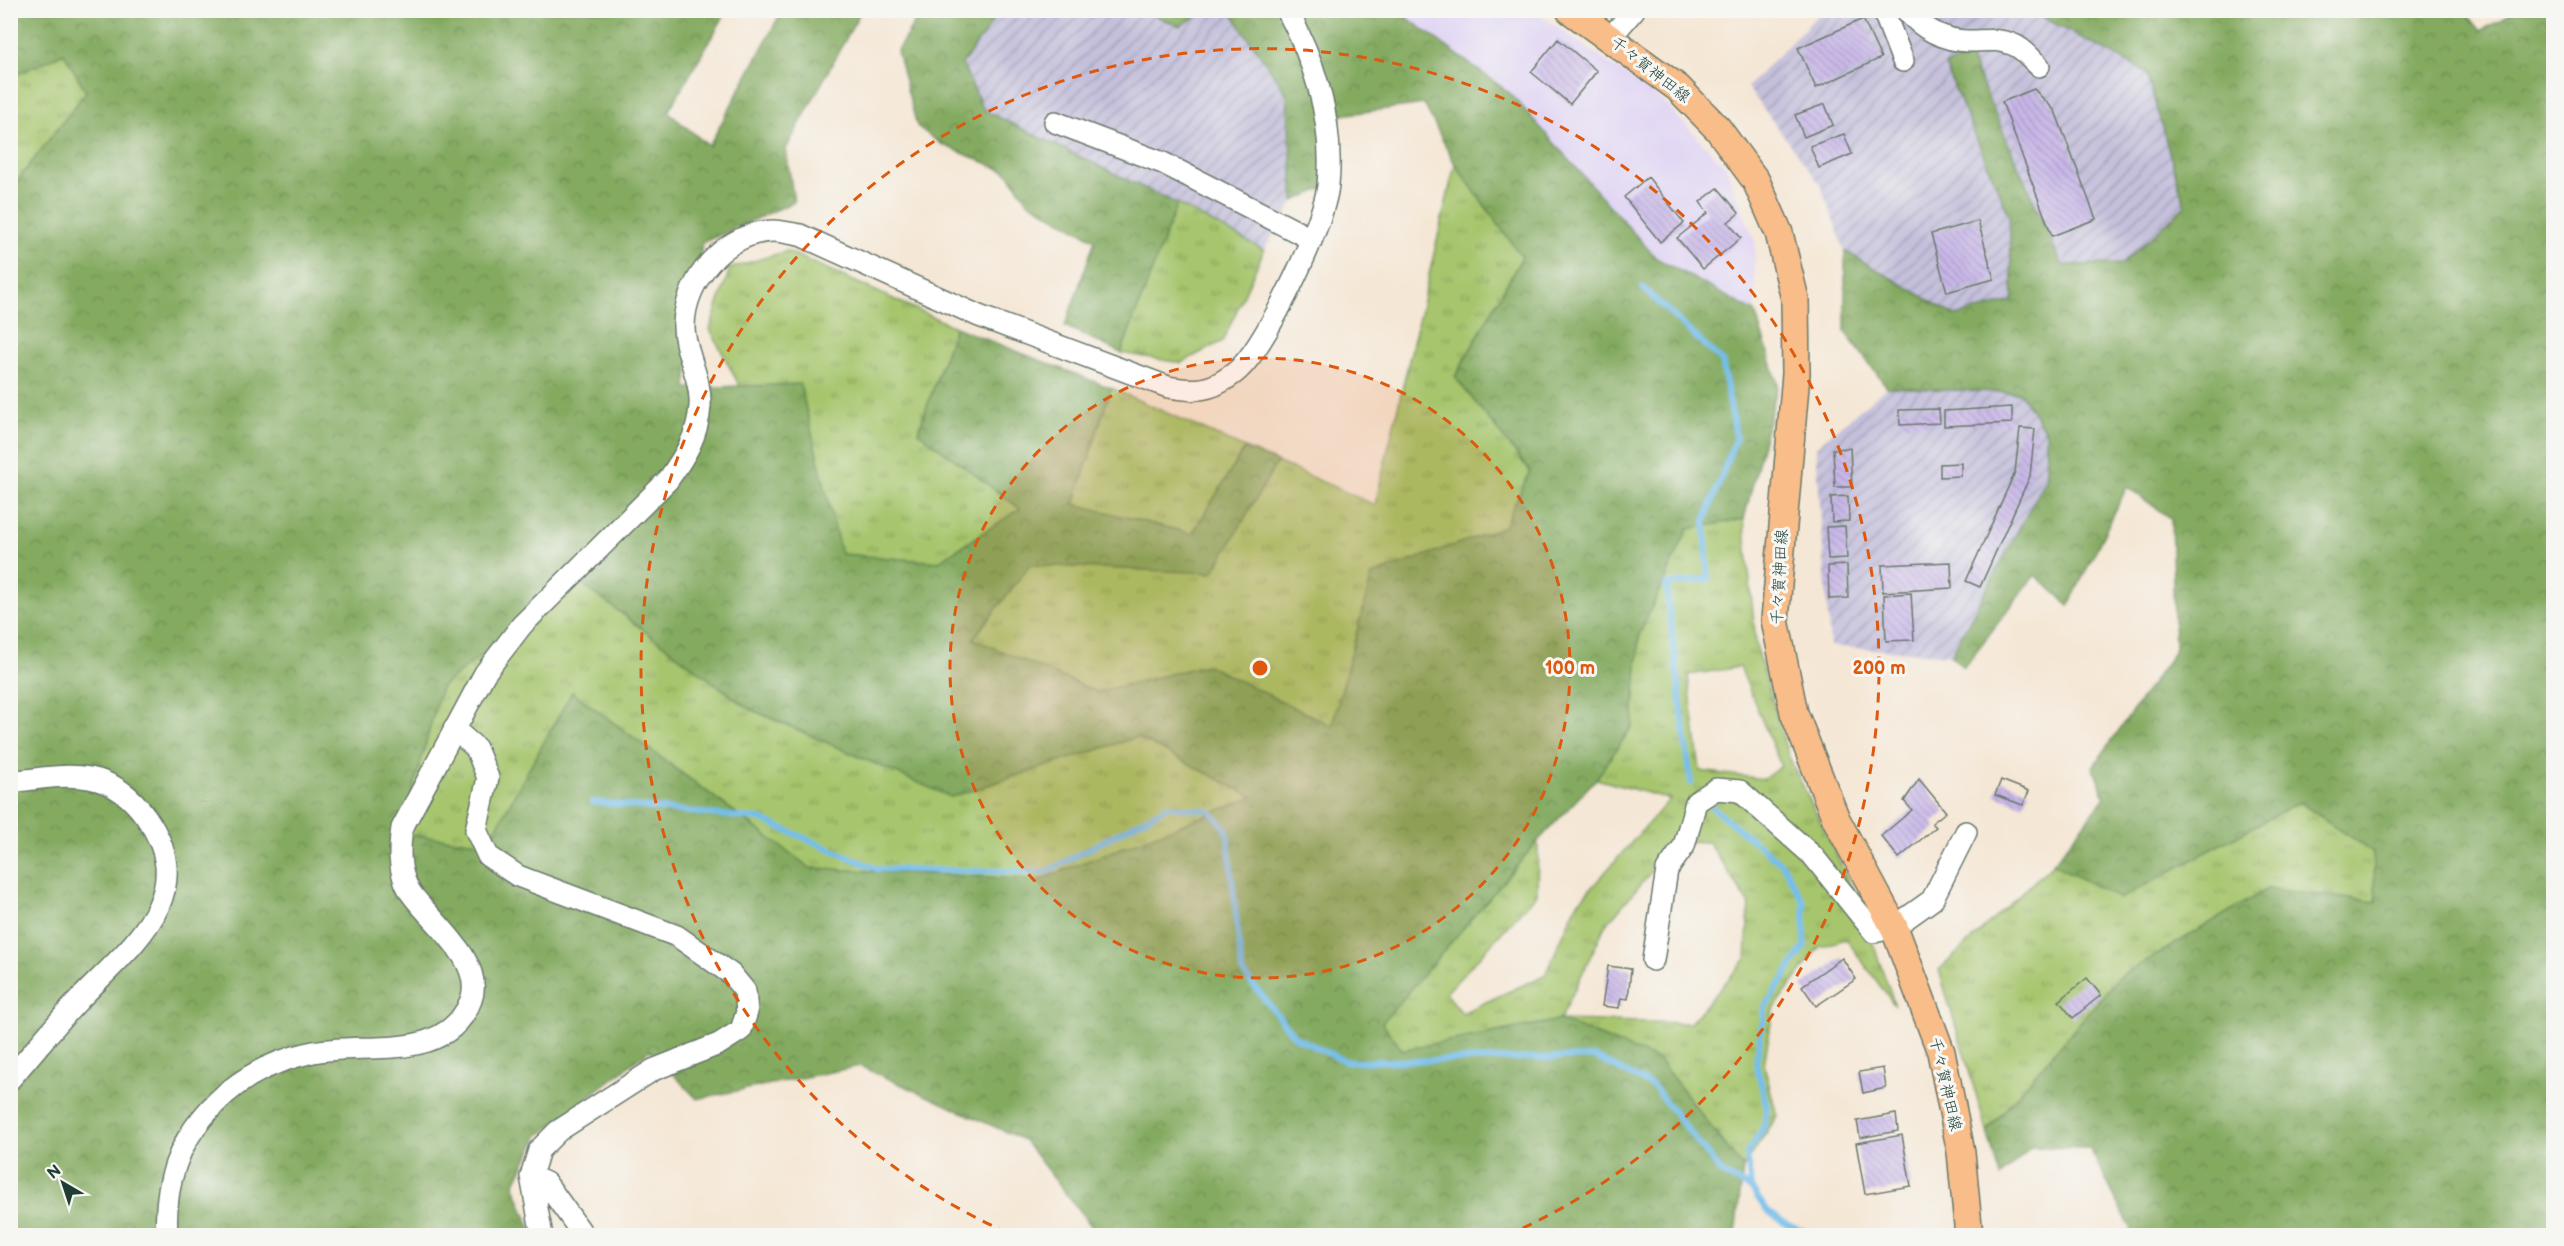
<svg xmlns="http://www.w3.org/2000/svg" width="2564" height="1246" font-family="'Balsamiq Sans','Klee One',sans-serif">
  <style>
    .built { fill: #e0d4f4 }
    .industrial { fill: url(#industrial-furrows) }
    .grass { fill: url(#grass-tufts); stroke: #628150; stroke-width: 1.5; fill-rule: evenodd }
    .forest { fill: url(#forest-crowns); stroke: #52744a; stroke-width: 1.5; fill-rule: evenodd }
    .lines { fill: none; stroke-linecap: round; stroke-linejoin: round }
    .stream { stroke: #74beec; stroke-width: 6 }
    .building { fill: url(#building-back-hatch) }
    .minor-casing { stroke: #6a786c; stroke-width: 24 }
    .major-casing { stroke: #6a786c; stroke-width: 30 }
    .minor { stroke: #fff; stroke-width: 21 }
    .major { stroke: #f8bd88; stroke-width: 27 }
    .ring { fill: none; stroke: #de580e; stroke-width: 3; stroke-dasharray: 10 8 }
    .labels { text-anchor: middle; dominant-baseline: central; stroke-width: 6; stroke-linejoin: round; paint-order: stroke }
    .street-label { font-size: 16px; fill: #1f3d34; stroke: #f6f6f2 }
    .centre { fill: #de580e; stroke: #f6f6f2; stroke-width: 3 }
    .ring-label { font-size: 18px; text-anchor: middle; font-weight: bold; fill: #de580e; stroke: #f6f6f2; stroke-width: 6; stroke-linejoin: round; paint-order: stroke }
  </style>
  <defs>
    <pattern id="industrial-furrows" width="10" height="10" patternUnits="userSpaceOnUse" patternTransform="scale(1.5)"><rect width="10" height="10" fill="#c4c0db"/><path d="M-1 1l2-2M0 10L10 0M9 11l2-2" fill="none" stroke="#9f9db2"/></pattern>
    <pattern id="grass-tufts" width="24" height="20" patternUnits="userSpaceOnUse" patternTransform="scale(1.5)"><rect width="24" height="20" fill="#a6c56c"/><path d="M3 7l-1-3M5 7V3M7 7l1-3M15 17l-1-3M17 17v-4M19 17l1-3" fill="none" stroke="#87a15a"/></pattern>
    <pattern id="forest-crowns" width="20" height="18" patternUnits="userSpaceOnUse" patternTransform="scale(1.5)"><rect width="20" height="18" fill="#84aa60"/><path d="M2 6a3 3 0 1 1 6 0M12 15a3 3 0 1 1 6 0" fill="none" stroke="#6b8c50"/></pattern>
    <pattern id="building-back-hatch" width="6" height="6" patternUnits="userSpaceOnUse" patternTransform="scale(1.5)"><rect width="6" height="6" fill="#c9b7e9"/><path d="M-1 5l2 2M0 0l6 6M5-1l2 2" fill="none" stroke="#a396be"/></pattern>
  </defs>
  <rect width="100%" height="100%" fill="#f6f6f2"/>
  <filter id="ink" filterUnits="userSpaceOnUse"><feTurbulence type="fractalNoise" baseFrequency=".0167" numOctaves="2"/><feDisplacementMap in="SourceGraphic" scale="12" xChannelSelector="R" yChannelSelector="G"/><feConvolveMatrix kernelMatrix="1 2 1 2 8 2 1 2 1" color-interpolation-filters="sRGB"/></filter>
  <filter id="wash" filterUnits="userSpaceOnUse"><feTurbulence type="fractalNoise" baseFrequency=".008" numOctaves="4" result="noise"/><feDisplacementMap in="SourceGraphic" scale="24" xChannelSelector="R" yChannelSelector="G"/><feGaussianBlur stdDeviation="1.35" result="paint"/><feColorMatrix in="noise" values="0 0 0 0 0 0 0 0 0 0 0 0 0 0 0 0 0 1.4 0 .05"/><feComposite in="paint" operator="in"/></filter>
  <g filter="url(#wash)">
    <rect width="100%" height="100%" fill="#f5e7d5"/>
    <path class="built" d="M1398 11H1534L1664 102 1726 167 1755 242V312L1656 258 1511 94Z"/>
    <path class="industrial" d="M1941 10 1943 13 2031 11 2146 72 2185 206 2122 264 2062 265 1971 57 1946 65 2009 215 2013 301 1956 316 1845 251 1820 184 1747 87 1822 11Z
      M1000 11H1143L1180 26 1206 11H1230L1287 94 1294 201 1264 250 1177 204 983 110 962 64Z
      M1887 387 2020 393 2046 432 2047 477 1951 655 1830 646 1816 447Z"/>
    <path class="grass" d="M64 53 86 92 11 190V77Z
      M1455 164 1522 257 1455 377 1530 471 1504 527 1372 575 1332 726 1207 665 1097 692 973 639 1030 565 1213 572 1277 462 1375 505Z
      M1177 204 1264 250 1223 341 1181 363 1121 353Z
      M787 251 955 327 918 432 1021 509 938 562 840 554 800 385 740 387 710 329 730 268Z
      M1111 388 1245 448 1192 534 1074 504Z
      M1744 519 1756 645 1788 755 1856 895 1895 1006 1846 939 1819 947 1773 1010 1764 1065 1777 1116 1743 1168 1659 1060 1560 1020 1402 1050 1381 1023 1538 841 1537 894 1446 993 1462 1013 1545 975 1577 904 1670 799 1596 779 1633 725 1639 635 1688 529ZM1740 667 1781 766 1764 779 1700 771 1688 675ZM1677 841 1708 842 1749 903 1746 959 1690 1023 1560 1020 1605 926Z
      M578 581 748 708 951 797 1137 737 1254 797 1039 880 810 868 572 692 488 843 401 834 441 687Z
      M2299 802 2373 852 2377 902 2267 889 2118 978 1987 1131 1939 970 2053 864 2120 898Z"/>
    <path class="forest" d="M922 10 1000 11 962 64 984 110 1177 204 1121 353 1065 326 1095 240 1028 202 1007 172 941 144 917 126 897 51Z
      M2464 10 2481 31 2516 11H2553V1235H2120L2132 1230 2089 1148 2031 1147 2000 1177 1987 1131 2118 978 2267 889 2376 902 2373 852 2299 802 2120 899 2053 864 2105 797 2093 767 2175 651 2171 519 2127 487 2069 605 2035 575 1964 667 1951 655 2047 477 2046 432 2020 393 1887 387 1845 332V251L1956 316 2013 301 2009 215 1945 65 1970 57 2062 265 2122 264 2185 206 2146 72 2031 11 1943 13 1941 11Z
      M11 11H727L668 112 709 146 782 11H861L786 149 794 202 702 243 686 388 800 384 841 554 938 562 1020 509 918 432 955 327 1111 388 1074 504 1192 534 1245 448 1277 462 1213 573 1030 565 973 639 1097 692 1207 665 1332 726 1372 575 1504 527 1530 471 1455 377 1522 257 1455 164 1424 104 1341 115 1322 189 1294 201 1287 94 1230 11H1398L1511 94 1656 258 1755 312 1778 384 1744 519 1688 529 1639 635 1633 725 1596 779 1538 841 1382 1023 1402 1050 1560 1020 1659 1060 1743 1168 1735 1235H1098L1024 1140 860 1066 697 1099 650 1050 539 1135 514 1185 533 1235H11L10 190 86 92 64 53 11 77ZM578 581 748 708 951 797 1137 737 1253 797 1039 880 810 868 572 692 488 843 401 834 441 687Z
      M1143 11H1206L1180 26Z"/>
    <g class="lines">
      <path class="stream" d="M1643 288 1722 361 1736 437 1705 521 1708 579 1666 585 1691 783
        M593 802 760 819 877 869 1046 872 1168 806 1210 811 1227 830 1242 971 1295 1037 1347 1062 1595 1057 1653 1086 1723 1174 1751 1188
        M1713 808 1783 865 1804 903 1805 945 1765 1007 1756 1063 1767 1108 1764 1127 1747 1153 1751 1188 1767 1211 1788 1225 1818 1236"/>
    </g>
    <g id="blocks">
      <path class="building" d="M1863 19 1881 58 1816 88 1798 48Z
        M1558 39 1597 71 1570 104 1531 72Z
        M2034 89 2055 111 2096 219 2052 236 2002 102Z
        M1825 104 1833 125 1804 137 1795 115Z
        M1844 134 1852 154 1819 168 1810 146Z
        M1648 177 1684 223 1660 242 1624 197Z
        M1718 188 1739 213 1728 222 1741 238 1703 269 1677 238 1708 213 1700 202Z
        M1978 221 1994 279 1947 292 1931 234Z
        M2012 407V423L1944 426V411Z
        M1939 409 1940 423 1900 425 1899 410Z
        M2020 428 2035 429 2030 476 1980 587 1966 581 2015 472Z
        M1850 448 1852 487H1835L1833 449Z
        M1961 463V476L1940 477V464Z
        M1848 496 1849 521 1832 522 1831 497Z
        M1845 526 1847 558 1828 559 1826 527Z
        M1951 562 1952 588 1883 592 1882 565Z
        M1847 565 1848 598 1829 599 1828 566Z
        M1911 593 1914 640 1886 641 1884 595Z
        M1919 779 1946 812 1932 823 1936 827 1899 858 1881 836 1912 810 1904 801Z
        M2001 780 2029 791 2023 805 1995 795Z
        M1842 958 1856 979 1816 1006 1802 986Z
        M1608 966 1631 969 1628 999 1621 998 1619 1008 1602 1006Z
        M2087 978 2101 995 2073 1018 2059 1001Z
        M1883 1068 1886 1088 1863 1093 1859 1072Z
        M1896 1114 1898 1131 1860 1138 1857 1121Z
        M1902 1135 1911 1186 1865 1194 1856 1143Z"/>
    </g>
  </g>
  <g filter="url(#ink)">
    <use href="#blocks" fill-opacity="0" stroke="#6a786c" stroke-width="1.5"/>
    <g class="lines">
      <g class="minor-casing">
        <path id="minor" d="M1883 10 1903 61
          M1906 10C1921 28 1944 41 1968 41 1984 41 1999 38 2014 45 2023 48 2032 60 2039 66
          M1610 38 1634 10
          M1055 122 1163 163 1311 239
          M454 729 476 748 488 778 476 830 488 856 518 876 677 936 731 974 745 991 747 1012 741 1030 719 1044 653 1070 558 1131 539 1150 531 1176 542 1236
          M10 782C66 775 110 765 146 817 203 897 127 948 76 1003 53 1027 32 1054 10 1079
          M1653 960 1667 870 1684 846 1696 802 1716 789 1740 791 1813 856 1874 932 1894 927 1932 900 1966 832
          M531 1176 546 1183 584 1236
          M167 1236C164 1192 174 1151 203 1117 231 1083 265 1063 309 1053 362 1040 446 1066 471 1000 486 960 426 918 409 890 398 870 399 849 402 828L485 673 522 625 668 480C685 456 698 436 700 406 702 378 683 350 684 325 685 279 726 232 773 231 782 231 792 234 800 235L979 316 1168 387C1187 390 1204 392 1221 382 1228 378 1238 371 1243 365 1270 336 1324 224 1328 185 1334 123 1316 64 1287 10"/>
      </g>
      <g class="major-casing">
        <path id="major" d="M1570 10 1678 88 1718 129 1756 181 1779 233 1795 299 1796 374 1775 620 1794 713 1836 819 1894 927 1941 1052 1961 1152 1969 1236"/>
      </g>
      <use href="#minor" class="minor"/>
      <use href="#major" class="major"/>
    </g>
  </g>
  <circle cx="1260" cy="668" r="310" fill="#de580e" fill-opacity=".12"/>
  <g class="ring">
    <circle cx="1260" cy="668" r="310"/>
    <path d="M1008 1233A619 619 0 1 1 1512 1233"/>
  </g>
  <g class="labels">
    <g class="street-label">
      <text transform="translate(1650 70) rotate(38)">千々賀神田線</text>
      <text transform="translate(1780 577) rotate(-87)">千々賀神田線</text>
      <text transform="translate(1945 1084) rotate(77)">千々賀神田線</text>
    </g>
  </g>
  <circle cx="1260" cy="668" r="9" class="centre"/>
  <g class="ring-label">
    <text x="1570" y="674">100 m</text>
    <text x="1879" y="674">200 m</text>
  </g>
  <rect width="2564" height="1246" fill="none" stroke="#f6f6f2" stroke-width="36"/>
  <g transform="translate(63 1183) rotate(321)" stroke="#f6f6f2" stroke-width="4.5" paint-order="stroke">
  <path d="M0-4.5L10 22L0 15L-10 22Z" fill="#1f3d34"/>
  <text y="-9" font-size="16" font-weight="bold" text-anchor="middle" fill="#1f3d34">N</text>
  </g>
</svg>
